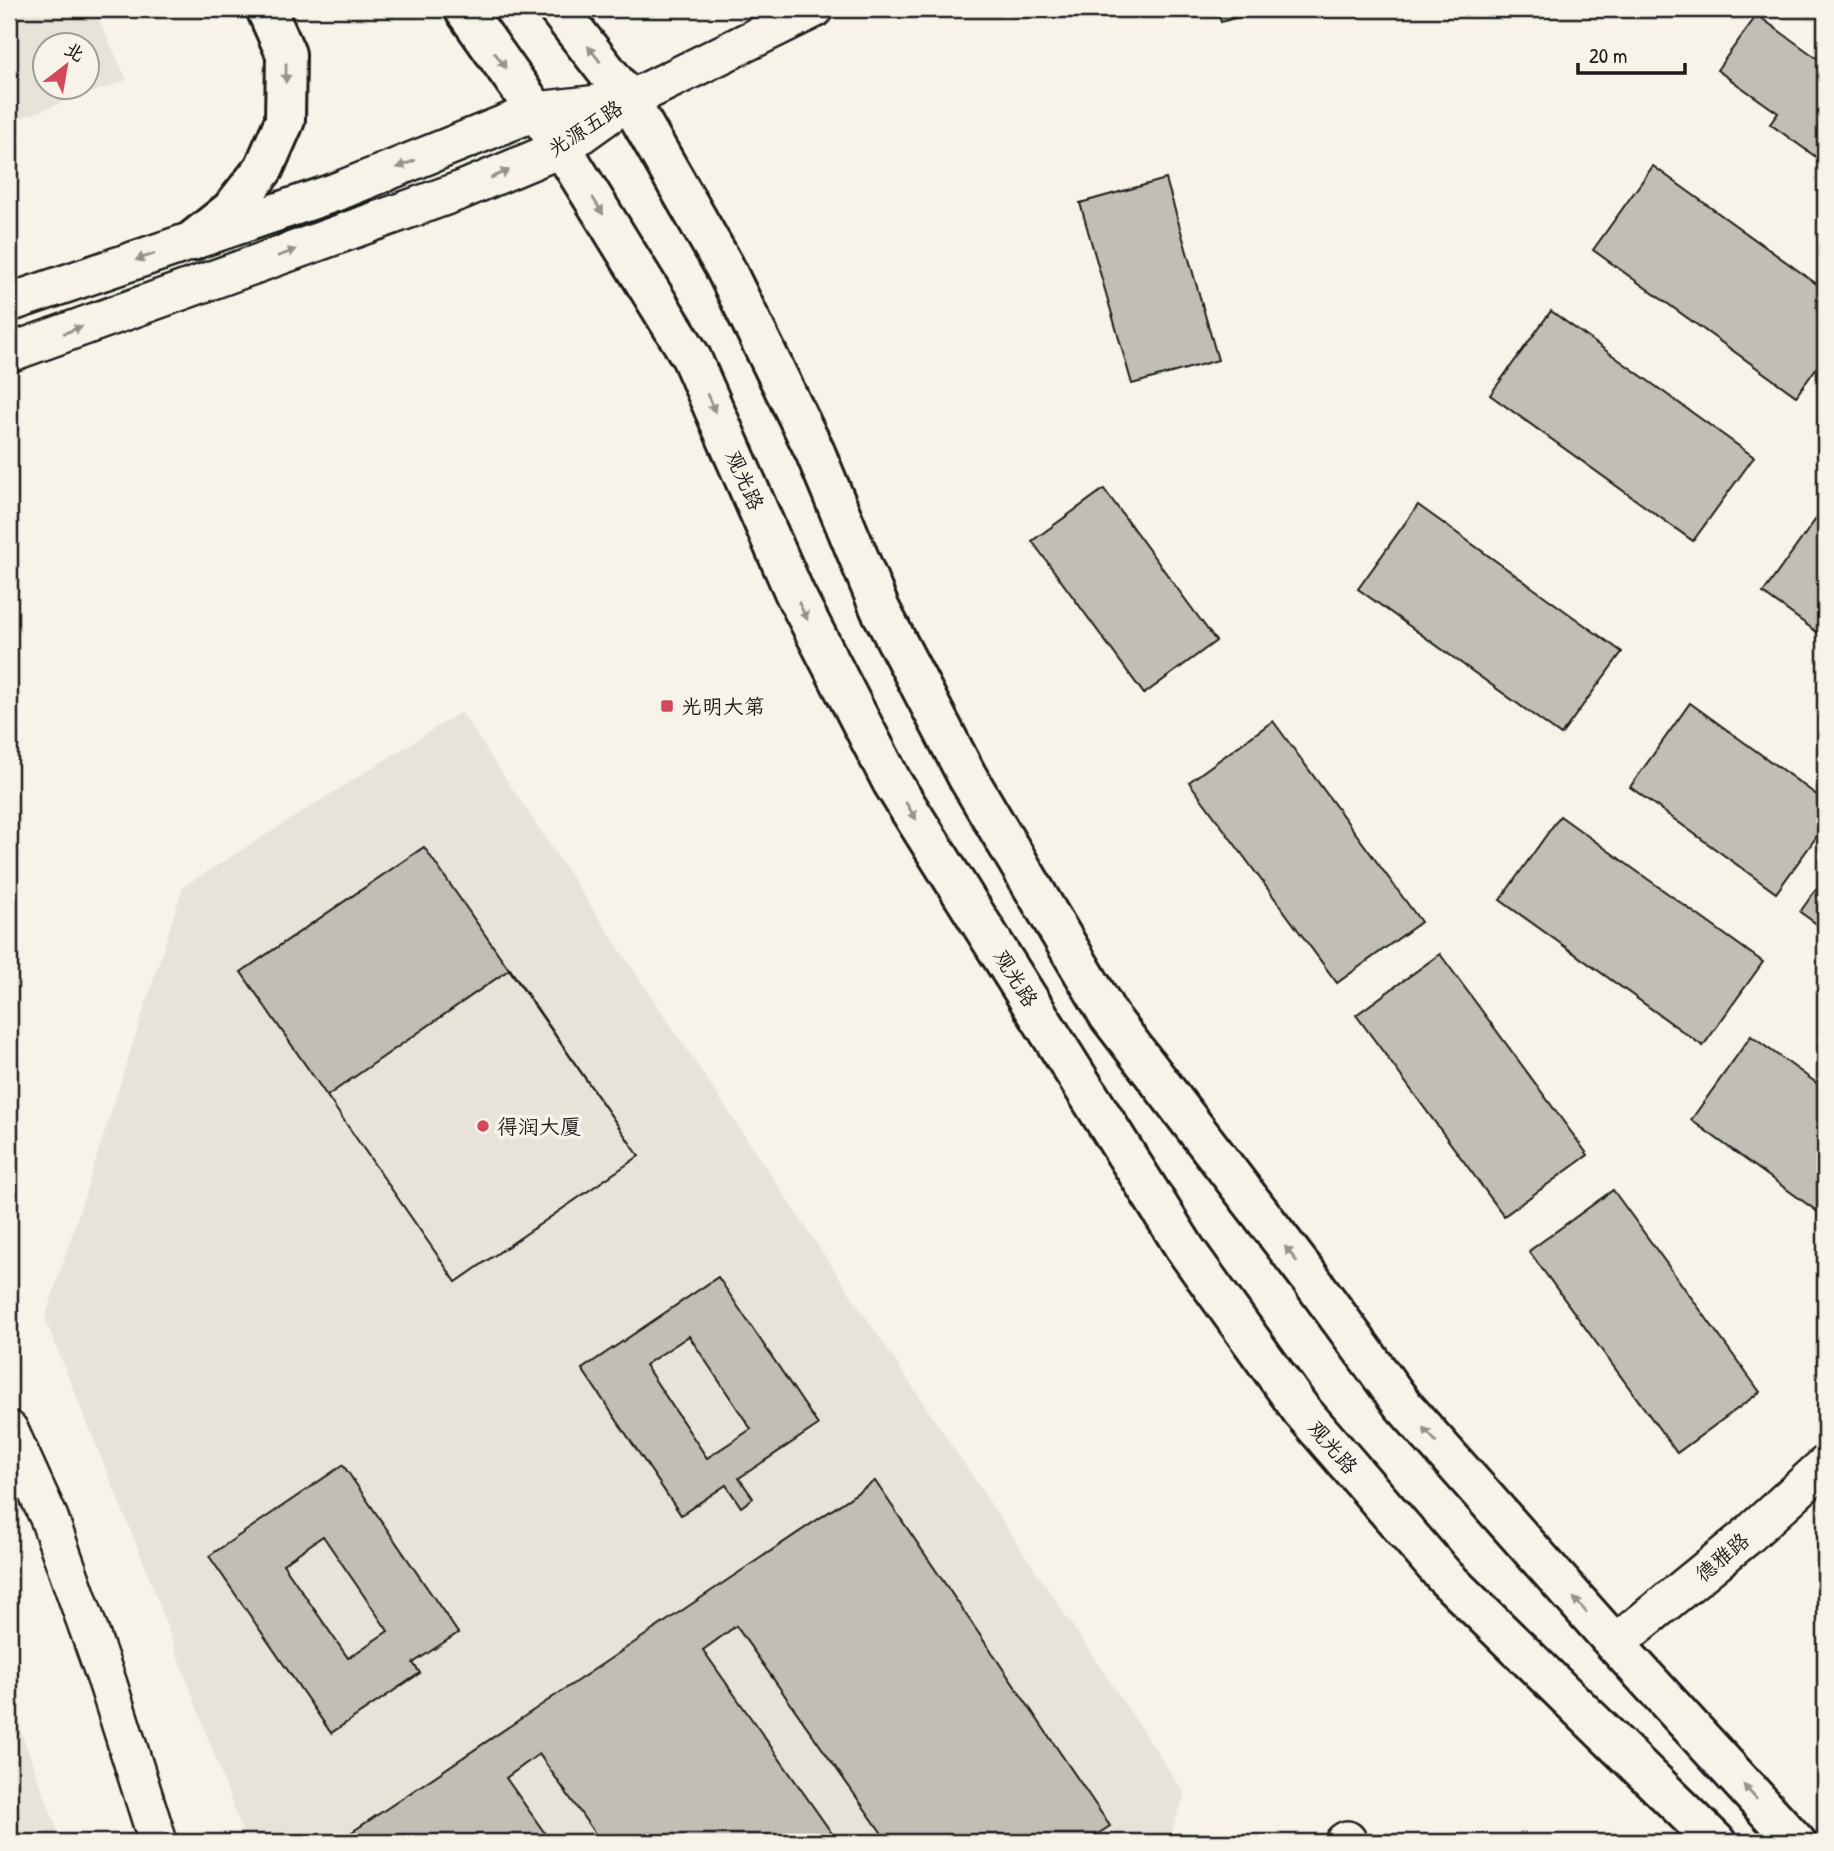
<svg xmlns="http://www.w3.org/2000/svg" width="1834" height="1851" font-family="'Patrick Hand','LXGW WenKai TC',sans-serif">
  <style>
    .built { fill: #e6e3d9; fill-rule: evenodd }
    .building { fill: #c0beb5; stroke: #1c1c1c; stroke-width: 2; fill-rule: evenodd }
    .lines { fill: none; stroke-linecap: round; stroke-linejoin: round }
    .minor-casing { stroke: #1c1c1c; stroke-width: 42 }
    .major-casing { stroke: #1c1c1c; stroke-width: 44 }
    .minor { stroke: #f7f3e8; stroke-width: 37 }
    .major { stroke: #f7f3e8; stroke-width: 38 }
    .oneway { fill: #94928c }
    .poi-dot { fill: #d1495b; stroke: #f7f3e8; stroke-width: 2.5 }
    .labels { text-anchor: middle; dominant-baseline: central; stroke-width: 7; stroke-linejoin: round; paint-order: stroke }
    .street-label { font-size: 21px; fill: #1c1c1c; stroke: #f7f3e8 }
    .poi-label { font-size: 21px; fill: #1c1c1c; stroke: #f7f3e8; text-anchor: start }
  </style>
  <rect width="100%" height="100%" fill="#f7f3e8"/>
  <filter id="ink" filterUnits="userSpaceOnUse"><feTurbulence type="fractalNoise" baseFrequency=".0143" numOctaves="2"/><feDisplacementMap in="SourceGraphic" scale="14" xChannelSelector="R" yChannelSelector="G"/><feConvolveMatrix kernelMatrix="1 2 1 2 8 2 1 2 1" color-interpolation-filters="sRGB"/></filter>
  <g filter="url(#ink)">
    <path class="built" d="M9 9H94L127 80 9 122ZM46 46H88V88H46Z
      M461 712 1185 1794 1168 1842H246L143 1561 45 1319 183 887Z
      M9 1700 62 1842H9Z"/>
    <path class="building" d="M1217 9H1266L1221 22Z
      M1757 15 1825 64V158L1823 162 1770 124 1778 113 1717 70Z
      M1653 166 1825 290V356L1796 396 1593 250Z
      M1166 179 1218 360 1132 384 1080 203Z
      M1551 311 1754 457 1693 541 1490 395Z
      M1104 489 1216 641 1144 694 1032 541Z
      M1418 505 1622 652 1561 735 1358 589Z
      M1823 509 1825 510V638L1763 593Z
      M1690 703 1825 801V825L1776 893 1630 787Z
      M1273 721 1421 922 1337 983 1189 782Z
      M1560 816 1763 962 1703 1046 1500 900Z
      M424 847 639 1156 456 1282 241 972Z
      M1825 877V930L1800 912Z
      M1440 954 1588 1155 1504 1216 1356 1015Z
      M510 969 639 1156 456 1282 327 1096Z
      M1751 1036 1825 1089V1217L1691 1120Z
      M1613 1190 1760 1392 1677 1453 1529 1251Z
      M718 1277 818 1425 739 1478 753 1498 741 1507 726 1485 681 1515 582 1369ZM689 1336 751 1429 707 1458 645 1365Z
      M343 1465 458 1633 413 1663 420 1673 331 1733 209 1556ZM323 1536 388 1631 348 1658 283 1564Z
      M875 1481 1110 1826 1085 1842H888L736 1626 703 1650 838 1842H601L539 1754 506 1778 551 1842H337Z"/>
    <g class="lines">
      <g class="minor-casing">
        <path id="minor" d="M9 303 336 192 537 111 625 101
          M9 353 462 190 562 148 629 100 814 9
          M9 1430 49 1518 108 1684 158 1842
          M1615 1644 1745 1538 1825 1465
          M1344 1842 1347 1840"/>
      </g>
      <g class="major-casing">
        <path id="major" d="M464 9 562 148 691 357 795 594 892 782 1186 1250 1301 1410 1445 1577 1716 1842
          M558 9 629 100 724 266 815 452 880 609 967 776 1109 1016 1310 1278 1402 1404 1615 1644 1796 1842
          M192 241 231 210 264 168 285 120 286 54 266 9"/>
      </g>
      <use href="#minor" class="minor"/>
      <use href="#major" class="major"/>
    </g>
    <defs><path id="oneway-solid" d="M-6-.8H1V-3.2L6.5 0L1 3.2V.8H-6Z" transform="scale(1.75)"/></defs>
    <g class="oneway">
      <use href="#oneway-solid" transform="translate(594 54) rotate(-128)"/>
      <use href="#oneway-solid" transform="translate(500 60) rotate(54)"/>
      <use href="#oneway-solid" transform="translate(286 73) rotate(91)"/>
      <use href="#oneway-solid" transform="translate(406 164) rotate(158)"/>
      <use href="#oneway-solid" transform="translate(500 174) rotate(-23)"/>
      <use href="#oneway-solid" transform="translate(598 206) rotate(58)"/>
      <use href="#oneway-solid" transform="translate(287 253) rotate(-20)"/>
      <use href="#oneway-solid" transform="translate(145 257) rotate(161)"/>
      <use href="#oneway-solid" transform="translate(73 330) rotate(-20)"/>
      <use href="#oneway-solid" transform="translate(711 403) rotate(66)"/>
      <use href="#oneway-solid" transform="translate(803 611) rotate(63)"/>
      <use href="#oneway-solid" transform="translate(911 811) rotate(58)"/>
      <use href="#oneway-solid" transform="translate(1291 1254) rotate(-128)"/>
      <use href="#oneway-solid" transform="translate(1430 1435) rotate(-131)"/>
      <use href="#oneway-solid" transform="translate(1580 1605) rotate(-131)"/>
      <use href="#oneway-solid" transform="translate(1750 1792) rotate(-132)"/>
    </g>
  </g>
  <g class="poi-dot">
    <rect x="660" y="699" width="14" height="14" rx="3.5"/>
    <circle cx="483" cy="1126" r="7"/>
  </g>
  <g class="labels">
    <g class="street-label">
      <text transform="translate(585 128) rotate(-33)">光源五路</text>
      <text transform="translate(745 480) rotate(66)">观光路</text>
      <text transform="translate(1016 978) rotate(58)">观光路</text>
      <text transform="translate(1333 1447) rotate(49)">观光路</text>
      <text transform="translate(1722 1557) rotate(-40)">德雅路</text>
    </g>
    <g class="poi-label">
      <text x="681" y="706">光明大第</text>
      <text x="497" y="1126">得润大厦</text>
    </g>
  </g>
  <rect width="1834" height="1851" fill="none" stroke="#f7f3e8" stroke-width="35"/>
  <rect x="18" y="18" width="1799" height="1816" fill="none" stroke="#1c1c1c" stroke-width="2.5" filter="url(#ink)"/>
  <g transform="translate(66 66) rotate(31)"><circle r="33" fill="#f7f3e8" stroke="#9f9d96" stroke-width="2"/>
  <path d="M0-5L12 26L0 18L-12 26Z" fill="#d1495b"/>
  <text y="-10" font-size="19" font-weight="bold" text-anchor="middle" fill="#1c1c1c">北</text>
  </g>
  <path d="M1578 63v10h107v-10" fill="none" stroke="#1c1c1c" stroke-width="3.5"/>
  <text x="1589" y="63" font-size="21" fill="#1c1c1c" stroke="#f7f3e8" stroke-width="5" paint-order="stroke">20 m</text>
</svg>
